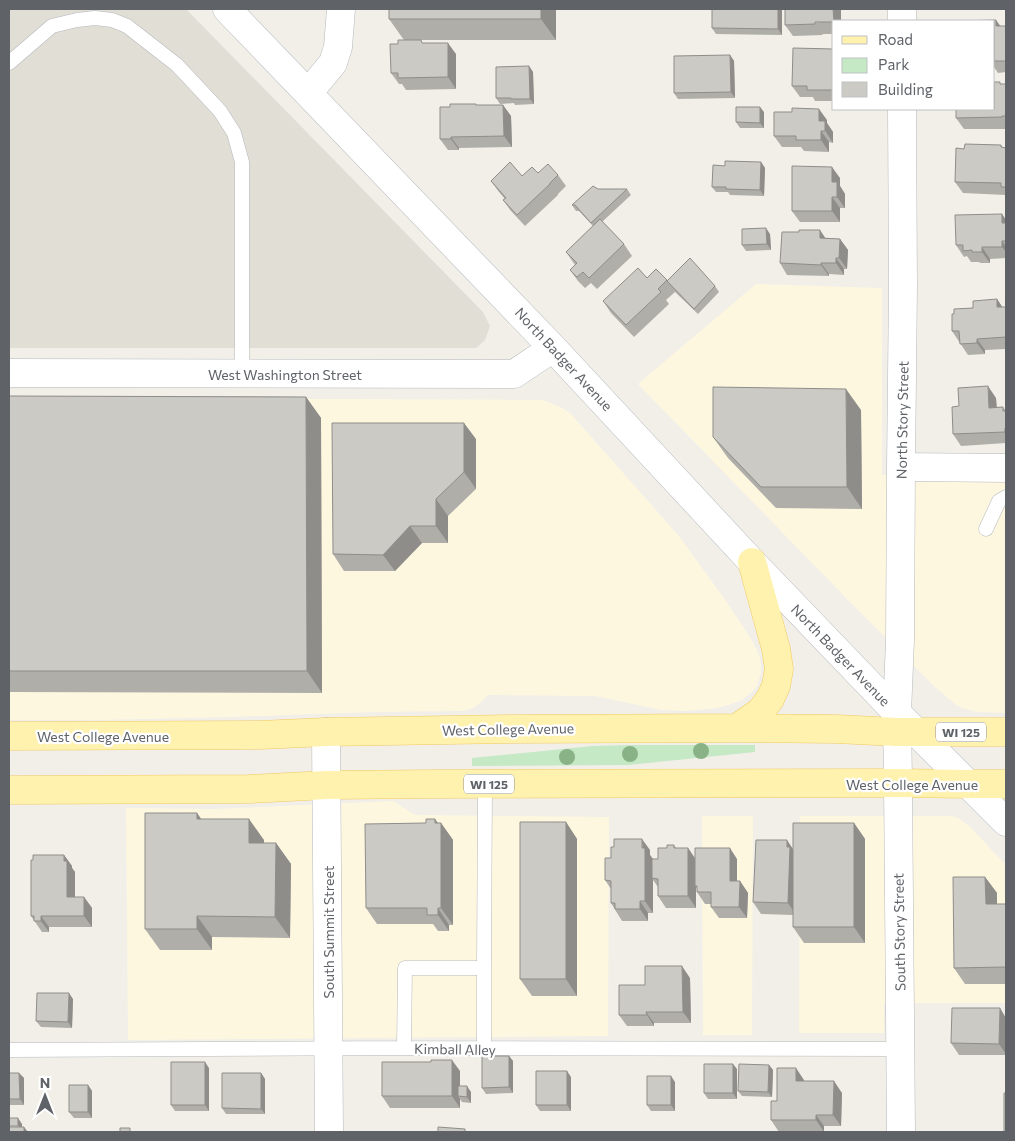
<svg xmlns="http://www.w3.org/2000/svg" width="1015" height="1141" font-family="Commissioner,sans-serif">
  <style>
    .commercial { fill: #fef7e0 }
    .education { fill: #e1ded6 }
    .green { fill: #c5e8c5 }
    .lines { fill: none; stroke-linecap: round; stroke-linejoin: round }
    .service-casing { stroke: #b5b8bc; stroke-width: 15 }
    .minor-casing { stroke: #b5b8bc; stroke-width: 29 }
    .secondary-casing { stroke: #b6babf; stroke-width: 29 }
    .primary-casing { stroke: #f2c960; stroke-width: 29 }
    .service { stroke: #fff; stroke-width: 14 }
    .minor { stroke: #fff; stroke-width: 28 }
    .secondary { stroke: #fff; stroke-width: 28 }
    .primary { stroke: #fff2af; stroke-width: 28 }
    .tree { fill: #89b387 }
    .wall { fill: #afaea9 }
    .shaded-wall { fill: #8f8d8a }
    .building { fill: #cccac5; stroke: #8f8d8a }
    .labels { text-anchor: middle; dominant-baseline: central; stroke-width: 4.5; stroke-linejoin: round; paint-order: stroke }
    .shield { fill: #fff; stroke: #8f9295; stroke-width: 1 }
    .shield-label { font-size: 12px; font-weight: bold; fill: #5f6368 }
    .street-label { font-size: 14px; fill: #5f6368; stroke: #fff }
  </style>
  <rect width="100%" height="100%" fill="#f1efe8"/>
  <path class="commercial" d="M756 284 882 288V475L1006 474V713L977 712 962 708 955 704 935 687 852 604 638 384Z
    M329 399 543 400 562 408 570 413 679 536 726 601 752 640 759 655 761 665V673L757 686 753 691 742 700 732 704 717 708 686 711 661 710 595 696 488 695 479 704 473 708 463 711 375 712 230 717 98 720H9V400Z
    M394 801 413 814 421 815 609 817 608 1036 128 1040 126 808 215 809Z
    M702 816H753L752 1035H703Z
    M800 816H952L958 818 969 826 1006 865V1003H884V1033H799Z"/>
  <path class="education" d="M9 9H186L483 312 490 326 485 340 476 348H9Z"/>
  <path class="green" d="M634 745H755V752L628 765 472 766V758L593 746Z"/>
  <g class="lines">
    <g class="service-casing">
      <path id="service" d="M9 63 52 26 77 20 95 18 112 20 127 26 177 65 220 111 234 133 242 162V374
        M986 529 999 501 1006 497
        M484 968 485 784
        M404 1048 405 968H484V1049
        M9 1050 404 1048 900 1049"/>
    </g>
    <g class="minor-casing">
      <path id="minor" d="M902 9V21
        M309 92 333 63 338 47 341 9
        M9 373 514 374 553 348
        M901 467 1006 468
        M326 732 329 1132
        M901 1132 898 783 897 713 900 641 901 467 903 286 902 109"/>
    </g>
    <g class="secondary-casing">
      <path id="secondary" d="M227 9 553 348 752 562 897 713 1006 822"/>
    </g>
    <g class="primary-casing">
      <path id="primary" d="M737 728 760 712 770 699 776 686 779 669 776 649 752 562
        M9 736 260 735 326 732 513 729 737 728 836 729 897 732H1006
        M9 790 249 789 327 785 437 784 898 783 969 784H1006"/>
    </g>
    <use href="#service" class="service"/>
    <use href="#minor" class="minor"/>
    <use href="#secondary" class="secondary"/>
    <use href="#primary" class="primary"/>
  </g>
  <g class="tree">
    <circle cx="701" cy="751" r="8"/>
    <circle cx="630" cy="754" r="8"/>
    <circle cx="567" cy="757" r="8"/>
  </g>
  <path class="wall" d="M556 9V40H404L389 19Z
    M782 9V35L716 34 712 28Z
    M834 21V34H822L823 35 793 36 785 25Z
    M994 21 1000 26H1006V72L998 73 994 67Z
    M423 43 456 54V89L406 90 402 84H399L391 73Z
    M834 49V101H815L813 97H800L792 86Z
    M730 55 734 61 735 98 678 99 674 93Z
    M529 66 533 72 534 104 515 105 514 103 500 104 496 98Z
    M1002 84H1006V129H964L956 118Z
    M477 105H503L511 116 512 147 459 148V150H448L440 139 450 107Z
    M764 112V128H740L736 122Z
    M827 120V123L833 132V143L829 142V152L804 151 801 147H782L774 136Z
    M1001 145 1002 147 1006 148V195L963 193 955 182Z
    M761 162 765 168 764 196 730 195 728 192H716L712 187 725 166Z
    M538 173 558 175 566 186 558 194V195L525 226 511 211 503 200 505 199 499 192 491 181Z
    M840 178V186L845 194V208H840V222H800L792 211Z
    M598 189H627L631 195 602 222 624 244 632 256 597 289 591 283 585 288 578 281 570 270 575 265 566 252 593 226 579 211H576L572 205Z
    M1002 214 1006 220V258L990 259V263H980L979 262H971L967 256 964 257 956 245Z
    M770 234 771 250 746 251 742 245Z
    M826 238 840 239 848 250 847 269H844V275L829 274V276L787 275 780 263Z
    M647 278 667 281 715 286 719 292 698 314 673 290 675 292 666 300 669 304 634 337 611 313 603 301Z
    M997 299 1002 307H1006V349L985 350V354L968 355 952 331 954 314Z
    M9 396 306 397 321 418 322 693 9 692Z
    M996 398 997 407H1003L1006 411V443L961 446 953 434 959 406Z
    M861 410 862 509 776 508 728 458 713 437Z
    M476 439V489L448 516V543H422L395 571H344L333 554Z
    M197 813 201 819 264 840V843H276L291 864 290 938 212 937V950H160L145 929Z
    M435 819 438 823H441L453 840V925H449V931H438L433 924H377L366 908Z
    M566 822 577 839V996H532L520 979Z
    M854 823 865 839V943H804L793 927V915L761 914 753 902 793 849Z
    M674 845 676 848H688L695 858 737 859V881H740L748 893 747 918H719L711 907V904H705L697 892V889L696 887V908H666L658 896V887L653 880V913H648V921H622L611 903V889L605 880 611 858 650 850V855L653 859H658L667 848Z
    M64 855 72 866V868L75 872V897H84L92 908V927H49V932H42L31 916Z
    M985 877 997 893V904H1006V984H965L954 968Z
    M690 978 691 1023H654V1026H627L619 1015 645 985Z
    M73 999 72 1028 41 1027 36 1021Z
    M1006 1018V1055H959L951 1043Z
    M509 1056 513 1061V1093L486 1094 482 1088Z
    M769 1065 773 1070 772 1097 742 1096 738 1091Z
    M209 1068V1111H175L171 1105Z
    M737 1069V1099H708L704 1093Z
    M460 1071V1086L471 1092V1103L462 1102 460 1099V1108H390L382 1096Z
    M9 1073H19L24 1078V1105H9Z
    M261 1073 265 1079V1114H226L222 1108Z
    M571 1077V1111H540L536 1105Z
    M804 1080V1081L842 1093 841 1126H824V1132H779L771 1120 777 1101Z
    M675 1082V1111H651L647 1105Z
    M88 1085 92 1091V1118H74L69 1112Z"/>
  <path class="shaded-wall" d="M541 9H556V40L541 19Z
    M778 9H782V35L778 29Z
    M833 9H841V21H834Z
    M996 20 1004 31 996 26Z
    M448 43 456 54V89L448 77Z
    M730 55 734 61 735 98 731 92Z
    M529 66 533 72 534 104 530 99Z
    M503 105 511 116 512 147 504 136Z
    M760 107 764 112V128L760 123Z
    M819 109 827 120V123L833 132V143L819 121Z
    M821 131 829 142V152L821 140Z
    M451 137 459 148V150L451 139Z
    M761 162 765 168 764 196 760 190Z
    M832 167 840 178V186L845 194V208L837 197 832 182Z
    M832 197 840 208V222L832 211Z
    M1002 214 1006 220V229L1002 223Z
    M766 228 770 234 771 250 767 244Z
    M820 230 828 242 820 238Z
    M840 239 848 250 847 269 839 258Z
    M1002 241 1006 247V252L1002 247Z
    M982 247 990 259V263L982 252Z
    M836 258 844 269V275L836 263Z
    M821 263 829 274V276L821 265Z
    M997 299 1005 311 997 307Z
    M977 339 985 350V354L977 343Z
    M988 386 996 398 997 419 989 408Z
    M846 389 861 410 862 509 847 487Z
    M306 397 321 418 322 693 307 671Z
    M464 423 476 439V489L464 472Z
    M436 499 448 516V543L436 526Z
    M410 526 422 543 395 571 383 555Z
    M197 813 212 835 197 819Z
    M249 819 264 840V864L249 843Z
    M435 819 441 828V823L453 840V925L441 908Z
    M566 822 577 839V996L566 979Z
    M854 823 865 839V943L854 927Z
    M642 839 650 850V855L653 859 652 878 653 880V913L645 901Z
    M787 840 795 852 796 915 788 903Z
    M276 843 291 864 290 938 275 917Z
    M688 848 696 860 695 886 696 887V908L688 896Z
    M730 848 737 859V893L730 881Z
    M64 855 72 866V868L75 872V908L67 897Z
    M985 877 997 893V921L986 904Z
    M740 881 748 893 747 918 739 907Z
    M84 897 92 908V927L84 916Z
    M640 901 648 913V921L640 909Z
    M438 908 449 925V931L438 915Z
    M41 916 49 927V932L41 921Z
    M197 916 212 937V950L197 929Z
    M682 966 690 978 691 1023 683 1012Z
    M69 993 73 999 72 1028 68 1022Z
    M1000 1008 1006 1018V1054L999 1044Z
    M646 1012 654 1023V1026L647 1015Z
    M509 1056 513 1061V1093L509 1087Z
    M452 1060 460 1071V1096H458L460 1099V1108L452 1096Z
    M205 1062 209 1068V1111L205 1105Z
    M733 1064 737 1069V1099L733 1093Z
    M769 1065 773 1070 772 1097 768 1092Z
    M796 1068 804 1080V1092L796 1081Z
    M567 1071 571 1077V1111L567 1105Z
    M19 1073 24 1078V1105L20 1099Z
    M261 1073 265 1079V1114L261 1109Z
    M671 1076 675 1082V1111L671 1105Z
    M834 1081 842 1093 841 1126 833 1115Z
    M88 1085 92 1091V1118L88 1112Z
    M467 1086 471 1092V1103L467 1097Z
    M816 1115 824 1126V1132L816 1120Z
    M18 1118 22 1124V1131L18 1126Z
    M24 1127 28 1132H24Z"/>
  <path class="building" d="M389 9H541V19H389Z
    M712 9H778V29L712 28Z
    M785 9H833L834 22H815V24L785 25Z
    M996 20V26H1006V61H994V21H956Z
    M398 40H421L422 43H448V77L398 78V73H391L390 44H398Z
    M793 48 834 49V90H807V86H792Z
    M730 55 731 92 674 93V56Z
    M529 66 530 99H511V98H496V67Z
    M994 82H1000V84H1006V116H1002V117L956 118V109H994Z
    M450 104H476V105H503L504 136 451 137V139H440V107H450Z
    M736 107H760V123L736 122Z
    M792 108 819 109V121H825V131H821V140H796V136H774V112H792Z
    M965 144 1001 145V147L1006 148V187H1001V183L955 182 956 148 964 149Z
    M725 161 761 162 760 190 726 189V187H712L713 165 725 166Z
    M510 162 522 176 532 167 538 173 548 164 558 175 550 183V184L517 215 503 200 506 198 491 181Z
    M792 166 832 167V182H837V197H832V211H792Z
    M593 186 598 189H627L591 223 575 205H572Z
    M1002 214V223H1006V241H1002V247H982V252H972V250L963 251V245H956L955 215Z
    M600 219 624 244 589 278 583 272 577 277 570 270 577 263 566 252Z
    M766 228 767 244 742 245V229Z
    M799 230H820V238L840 239 839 258H836V263H821V265L780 263 782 232H799Z
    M690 258 715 286 694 309 667 281Z
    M638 268 647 278 656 269 667 280 658 289 661 292 626 325 603 301Z
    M997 299V307H1006V337L977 339V343L960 344 959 331H952V314H954V309L973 308V301Z
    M988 386 989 408 1003 407V411H1006V427L1005 428V432L953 434 952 407 959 406 958 388Z
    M713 387 846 389 847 487H761L713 437Z
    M9 396 306 397 307 671H9Z
    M332 423H464V472L436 499V526H410L383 555 333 554Z
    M145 813H197V819H249V843H276L275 917 197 916V929H145Z
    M426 819H435V823H441V908H438V915H427V908H366L365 824 426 823Z
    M520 822H566V979H520Z
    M793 823H854V927H793Z
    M614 839H642V848H645V901H640V909H615V903H611V881L605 880V858H611V847H614Z
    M756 840H787V847H790L788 903 753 902Z
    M667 845H674V848H688V896H658V879L652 878V859H658V848H667Z
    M695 848H730V881H740L739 907H711V892H697V886H695Z
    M33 855H64V861H67V897H84V916H41V921H34V916H31V860H33Z
    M953 877H985L986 904H1006V967L954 968Z
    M645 966H682L683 1012H646L647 1015H619V985H645Z
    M37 993H69L68 1022 36 1021Z
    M952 1008H1000L999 1044 951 1043Z
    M482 1056H509V1087L482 1088Z
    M431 1060H452V1096H382V1062H431Z
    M171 1062H205V1105H171Z
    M704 1064H733V1093H704Z
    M739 1064 769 1065 768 1092 738 1091Z
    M777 1068H796V1081H834L833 1115H816V1120H771V1101H777Z
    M536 1071H567V1105H536Z
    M9 1073H19L20 1099H9Z
    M222 1073H261V1109L222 1108Z
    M647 1076H671V1105H647Z
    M69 1085H88V1112H69Z
    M458 1086H467V1097L458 1096Z
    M1004 1093H1006V1132H1004Z
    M9 1118H18V1126H9Z
    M9 1127H24V1132H9Z
    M438 1127 465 1129V1132H438Z
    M120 1128H130V1132H120Z"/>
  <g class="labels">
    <g class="shield">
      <rect x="936" y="722.5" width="50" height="19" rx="4"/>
      <rect x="464" y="774.5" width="50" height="19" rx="4"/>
    </g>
    <g class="shield-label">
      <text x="961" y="732">WI 125</text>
      <text x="489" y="784">WI 125</text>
    </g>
    <g class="street-label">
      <text transform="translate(564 359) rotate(47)">North Badger Avenue</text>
      <text x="285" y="374">West Washington Street</text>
      <text transform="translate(902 420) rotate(-89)">North Story Street</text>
      <text transform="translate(841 655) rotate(46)">North Badger Avenue</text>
      <text transform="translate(508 729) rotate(-1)">West College Avenue</text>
      <text x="103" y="736">West College Avenue</text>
      <text x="912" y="784">West College Avenue</text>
      <text transform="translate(328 932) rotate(-90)">South Summit Street</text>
      <text transform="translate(899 932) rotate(-91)">South Story Street</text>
      <text transform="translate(455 1049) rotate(1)">Kimball Alley</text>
    </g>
  </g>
  <rect width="1015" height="1141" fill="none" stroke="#5f6368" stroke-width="20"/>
  <rect x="832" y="20" width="162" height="90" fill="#ffffff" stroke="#bfc1c3"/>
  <rect x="842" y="36" width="25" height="8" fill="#fff2af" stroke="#bfc1c3"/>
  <text x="878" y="45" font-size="15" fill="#5f6368">Road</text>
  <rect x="842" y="58" width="25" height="15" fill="#c5e8c5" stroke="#bfc1c3"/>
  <text x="878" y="70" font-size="15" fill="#5f6368">Park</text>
  <rect x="842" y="82" width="25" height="15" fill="#cccac5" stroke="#bfc1c3"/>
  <text x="878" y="95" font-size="15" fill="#5f6368">Building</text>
  <g transform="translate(45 1096)" stroke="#ffffff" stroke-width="4" paint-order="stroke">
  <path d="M0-4L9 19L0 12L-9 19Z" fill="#5f6368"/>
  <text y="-8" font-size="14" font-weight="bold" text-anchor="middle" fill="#5f6368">N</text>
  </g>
</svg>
